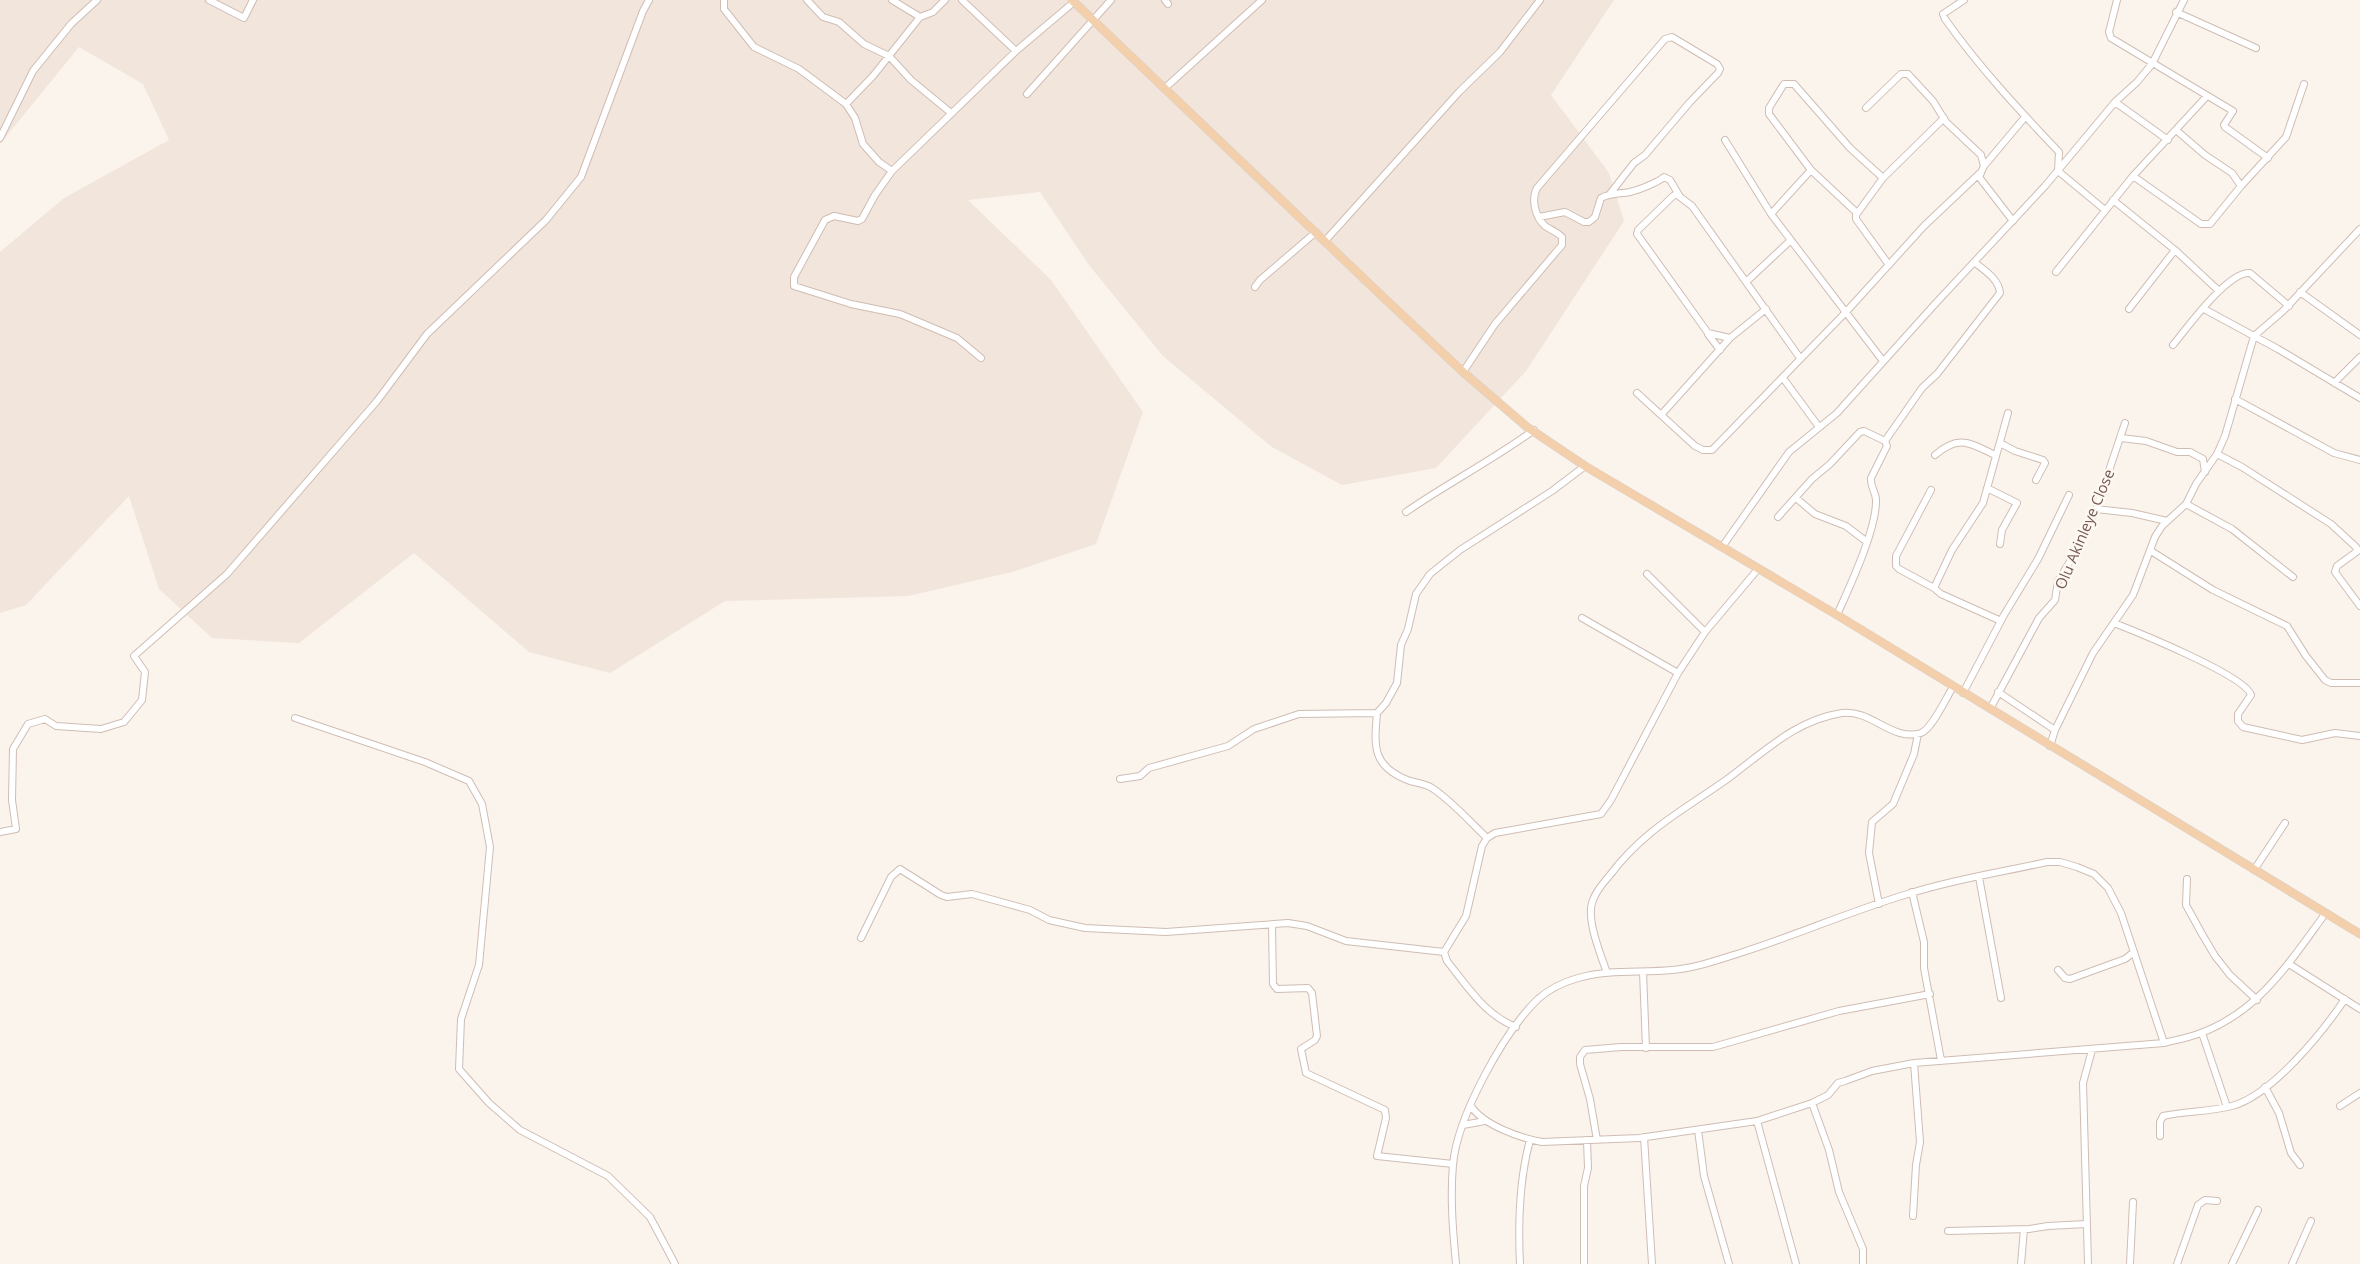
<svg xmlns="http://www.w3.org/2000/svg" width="2360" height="1264" font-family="'Open Sans',sans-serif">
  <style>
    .residential { fill: #f2e5db }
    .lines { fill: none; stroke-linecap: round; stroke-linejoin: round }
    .minor-casing { stroke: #cfbdb4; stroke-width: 8 }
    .major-casing { stroke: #d8d1ce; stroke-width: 9 }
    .minor { stroke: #fff; stroke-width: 6 }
    .major { stroke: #f3d0ab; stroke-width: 8 }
    .labels { text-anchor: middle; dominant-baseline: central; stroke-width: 5; stroke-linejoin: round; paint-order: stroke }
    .street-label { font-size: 15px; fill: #755950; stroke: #fef8f3 }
  </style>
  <rect width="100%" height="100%" fill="#fbf4ec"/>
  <path class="residential" d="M0 0H1614L1551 95 1609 173 1624 221 1526 371 1436 468 1342 485 1272 447 1163 356 1089 265 1040 192 968 200 1051 280 1143 412 1096 544 1012 572 908 596 725 601 610 673 529 652 414 553 299 643 212 638 159 589 129 496 26 605 0 613V252L64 198 169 140 143 84 79 47 0 144Z"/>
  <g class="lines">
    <g class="minor-casing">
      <path id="minor" d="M209 0 244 18 253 0
        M724 0V9L754 47 799 69 846 104 855 118 863 144 879 162 892 171
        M807 0 823 17 839 22 864 44 889 56 911 80 951 113
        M892 0 920 17 933 12 945 0
        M962 0 1016 51
        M1165 0 1168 4
        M1964 0 1943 14 1945 19C1979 67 2019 110 2059 152L2058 171 2105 210
        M2117 0 2109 32 2111 38 2233 111 2224 125 2225 127 2268 158
        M2176 12 2256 48
        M1165 88 1262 0
        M1027 94 1111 0
        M2115 102 2168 140
        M846 104 873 76 920 17
        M1866 108 1901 74H1908L1933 101 1946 122 1981 155 1984 166 1979 177 2013 221
        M2176 130 2205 155 2232 173 2241 186
        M0 138 33 71 71 24 97 0
        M1725 140 1771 214 1883 361
        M1984 166 2025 117
        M2133 176 2201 224H2210L2241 186 2286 137 2304 84
        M2113 200 2175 250 2219 291
        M1857 213 1811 170 1769 114V108L1784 84H1794L1850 148 1883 178
        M1771 214 1811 170
        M1539 217 1565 212 1584 222H1589L1595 217 1601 198C1610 193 1620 194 1630 192 1638 190 1657 183 1664 177L1670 180 1679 195
        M1325 241 1459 92 1500 52 1540 0
        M1889 265 1856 219V215L1883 178 1944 118
        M2056 272 2133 176 2207 96
        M1746 282 1791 240
        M1255 287 1260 280 1316 232
        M2300 292 2360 335
        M1766 309 1730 338 1708 333 1637 234 1638 230 1673 196 1676 194 1692 206 1800 358
        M2129 309 2175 250
        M2204 309 2278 349 2360 398
        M1708 334 1720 350
        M2173 345C2187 328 2228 271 2250 273L2289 306
        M981 358 957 338 900 314 851 304 794 286V277L825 220 834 216 858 221 862 219 875 195 892 171 1016 51 1074 2
        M1463 372 1495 324 1562 245V237C1557 232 1551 230 1545 226 1535 217 1531 199 1537 188L1665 39 1672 37 1717 64 1720 69 1718 73 1690 102 1645 155 1634 163 1609 195
        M1783 378 1819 427
        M2334 383 2360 357
        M1637 393 1695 446 1703 450H1712L1846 312 1924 226 1980 173
        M2235 399 2334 453 2360 460
        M1661 415 1730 338
        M2121 438 2146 441 2177 452H2190L2203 459 2205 472
        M2000 443 2015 451 2043 460 2045 463 2036 480
        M2217 454 2242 467 2331 524 2356 547 2357 550
        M1935 455C1959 434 1970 443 1995 455
        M1987 488 2017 503 2002 530 2000 544
        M1931 490 1896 556V566L1899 569 1934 588
        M1796 498 1815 514 1846 526 1867 542
        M2186 504 2232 529 2293 577
        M2096 509 2132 513 2167 521
        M1406 512C1448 483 1493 460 1534 430
        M1778 517 1812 479 1830 464 1860 432 1864 431 1885 441
        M1722 547 1789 452 1837 413 1935 304 2045 186 2115 102 2137 82 2152 64 2184 0
        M2359 550 2337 566 2335 572 2360 606
        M2151 551 2213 590 2287 626 2306 656 2325 680 2331 683H2360
        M1647 574 1705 632
        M1837 615C1849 588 1877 529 1876 500 1876 492 1870 487 1871 478L1887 446 1885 441 1922 388 1937 374 2000 293C1999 279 1984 270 1974 262
        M1582 618 1678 673
        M2001 621 1941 594 1934 588 1952 550 1983 503 2008 413
        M2114 623C2137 632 2246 676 2251 695L2238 714V721L2243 727 2302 740 2335 733 2360 736
        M1998 692 2055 730
        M1963 693 2004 615 2038 559 2069 495
        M1990 709 2039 618 2055 600 2058 581 2077 550 2096 509 2125 423
        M1377 713C1374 747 1372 767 1410 781 1418 783 1426 784 1432 788 1452 801 1470 822 1487 838
        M295 718 425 762 469 781 482 804 490 847 479 965 461 1019 459 1069 489 1103 520 1130 608 1176 650 1217 675 1264
        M2050 746 2055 730 2093 653 2133 595 2155 537 2162 526 2186 504 2196 484 2217 454 2225 436 2254 336 2283 311 2360 229
        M1120 779 1140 776 1149 768 1228 746 1254 729 1299 714 1377 713 1386 703 1397 683 1401 645 1408 629 1416 594 1430 574 1460 550 1552 491 1585 466
        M0 832 16 829 12 800 13 749 28 724 45 719 56 726 101 729 124 722 142 700 145 672 134 656 227 574 377 401 427 334 546 220 581 177 643 11 649 0
        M2254 870 2285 823
        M1979 877 2001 998
        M2187 879 2186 905 2202 934 2215 956 2230 975 2257 1000
        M1912 892 1924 942V968L1941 1060
        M1879 904 1869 853 1872 822 1893 804 1914 754 1918 734
        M1272 925 1273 984 1277 989 1308 988 1312 993 1317 1036 1315 1040 1301 1049 1306 1073 1385 1110 1386 1118 1377 1156 1453 1164
        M861 938 891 877 900 869 941 895 947 897 972 894 1030 910 1049 920 1085 928 1166 932 1288 923 1307 926 1346 941 1444 952
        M2289 964 2360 1009
        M2058 970 2065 978 2070 979 2125 959 2134 952
        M1643 972 1646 1048
        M1607 973C1601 955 1585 918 1593 900 1596 891 1604 882 1610 875 1644 830 1682 811 1726 780 1763 753 1795 720 1842 713 1871 709 1892 742 1921 733 1932 729 1946 698 1953 687
        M1516 1027C1485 1015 1467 986 1447 961L1444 952 1466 916 1482 846 1487 838 1495 833 1601 814 1611 800 1678 673 1705 632 1758 569
        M2202 1033 2227 1107
        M2265 1087 2279 1113 2291 1153 2300 1165
        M1812 1103 1829 1150 1839 1192 1863 1249V1264
        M1471 1106C1483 1125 1520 1138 1542 1142L1639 1138 1757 1121 1812 1103 1828 1095 1838 1083 1845 1081 1872 1071 1914 1063 2164 1043C2176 1040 2187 1038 2198 1034 2258 1013 2290 962 2325 914
        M2340 1106 2360 1093
        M1757 1121 1796 1264
        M1463 1125 1485 1121
        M1698 1130 1704 1176 1729 1264
        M2160 1136V1122L2163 1116C2186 1111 2209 1112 2232 1106 2272 1095 2322 1033 2345 999
        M1644 1137 1652 1264
        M1597 1140 1590 1099 1580 1064V1057L1585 1050 1621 1047H1713L1839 1011 1930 994
        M1913 1216 1916 1165 1920 1142 1914 1063
        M1948 1231 2029 1229 2048 1226 2086 1224
        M1456 1264C1453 1232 1450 1198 1453 1165 1457 1117 1503 1033 1538 999 1549 989 1564 982 1578 978 1608 969 1641 973 1672 970 1695 968 1718 960 1740 953 1797 935 1853 910 1911 893 1955 879 2002 872 2047 862H2060L2077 867 2094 874 2108 888 2121 913 2164 1043
        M1520 1264C1518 1223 1519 1180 1530 1140
        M1584 1264V1186L1588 1168 1587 1140
        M2021 1264 2024 1229
        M2088 1264 2083 1083 2092 1050
        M2130 1264 2133 1202
        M2177 1264 2198 1205 2205 1200 2217 1201
        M2232 1264 2258 1210
        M2292 1264 2311 1221"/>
    </g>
    <g class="major-casing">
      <path id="major" d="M1072 0 1383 297 1463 372 1527 427 1585 466 1837 615 2360 934"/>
    </g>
    <use href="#minor" class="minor"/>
    <use href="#major" class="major"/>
  </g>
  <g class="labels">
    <g class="street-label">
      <text transform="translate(2084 529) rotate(-67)">Olu Akinleye Close</text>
    </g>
  </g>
</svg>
